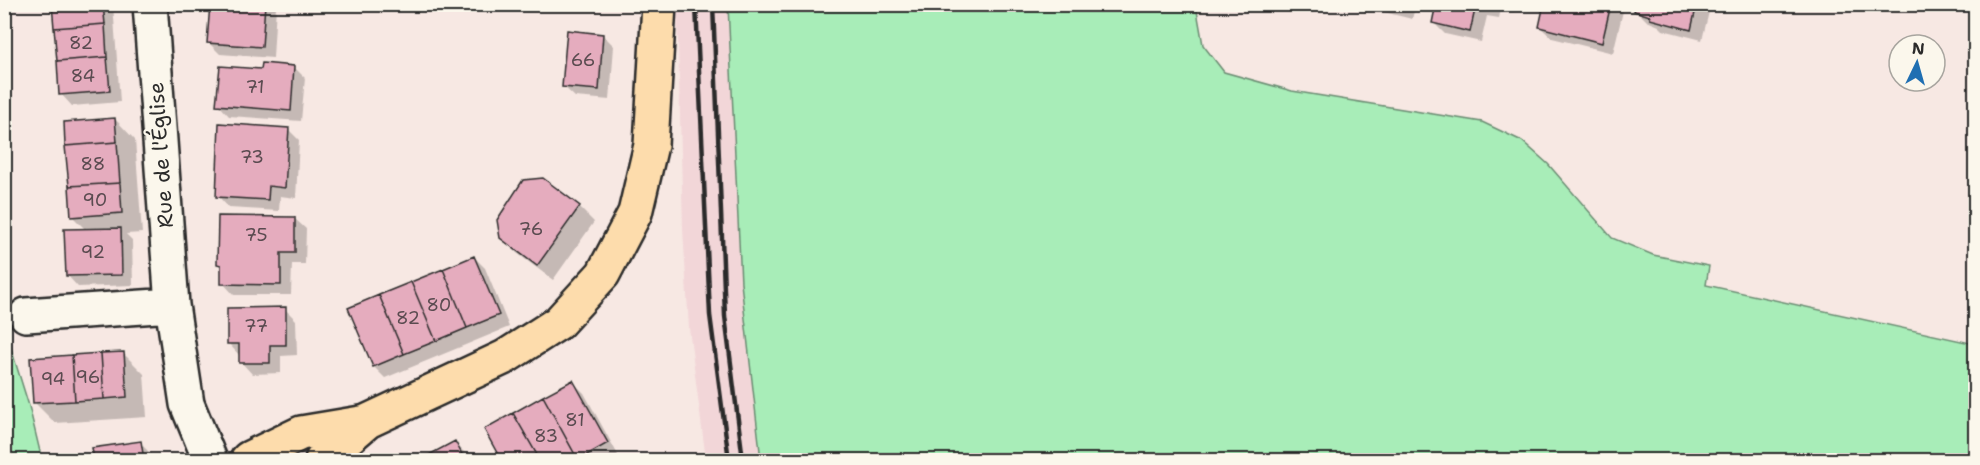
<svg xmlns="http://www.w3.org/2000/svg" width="1980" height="465" font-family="'Shantell Sans',sans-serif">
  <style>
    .built { fill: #f2d6d8 }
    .green { fill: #a8edb8; stroke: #6a8c72; stroke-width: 1.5 }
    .shadow { fill: #0003 }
    .building { fill: #e5acbe; stroke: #2b2b2b; stroke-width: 1.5 }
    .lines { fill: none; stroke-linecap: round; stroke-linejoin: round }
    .minor-casing { stroke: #2b2b2b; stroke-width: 38 }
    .major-casing { stroke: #2b2b2b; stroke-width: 38 }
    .minor { stroke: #fbf7ec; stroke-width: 33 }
    .major { stroke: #fddcac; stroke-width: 33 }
    .rail { stroke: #2b2b2b; stroke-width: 4.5 }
    .labels { text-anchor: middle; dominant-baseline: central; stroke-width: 4.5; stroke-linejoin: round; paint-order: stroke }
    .number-label { font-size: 18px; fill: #5a4b50 }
    .street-label { font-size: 21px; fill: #2b2b2b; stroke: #fbf7ec }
  </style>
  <rect width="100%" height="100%" fill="#f7e8e3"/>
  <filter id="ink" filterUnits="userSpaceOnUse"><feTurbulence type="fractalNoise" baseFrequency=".0167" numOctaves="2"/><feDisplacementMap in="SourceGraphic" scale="12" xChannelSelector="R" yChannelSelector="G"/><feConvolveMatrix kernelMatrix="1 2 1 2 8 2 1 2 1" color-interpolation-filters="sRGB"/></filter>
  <g filter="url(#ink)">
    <path class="built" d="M677 5H728L741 283 761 460H706L689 328 683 229Z"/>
    <path class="green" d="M728 5H1198L1197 11 1203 45 1224 72 1292 91 1482 122 1522 141 1548 164 1612 238 1653 255 1709 266 1706 285 1975 344V460H761L741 283Z
      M5 329 29 406 42 460H5Z"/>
    <path class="shadow" d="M54 4H113L120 102 72 106 61 94Z
      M212 4H275L276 6 273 58 220 54 209 43Z
      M1352 4H1416L1412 19Z
      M1438 4H1528L1513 12 1501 9 1499 18 1487 16 1481 42 1445 34 1434 23Z
      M1546 4H1617L1623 11 1613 53 1552 38 1540 27Z
      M1637 4H1711L1702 40 1663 30 1659 26 1647 21 1636 10Z
      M603 35 614 46 610 100 575 97 563 86Z
      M294 67 305 78 301 121 229 116 218 104 262 71Z
      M115 119 135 140 142 233 126 234 132 240 133 285 78 287 67 275 86 230 72 216Z
      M288 129 299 140 296 198 280 196 279 211 229 208 218 196Z
      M579 207 594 222 553 280 517 253 501 237Z
      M294 218 306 229 305 264H292L291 295H234L223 283V268L219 264Z
      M474 257 485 268 509 327 385 378 374 367 350 309Z
      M285 309 296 320 297 355 281 356V373L252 374 241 362 240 356 229 344Z
      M124 354 144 374 147 417 55 423 35 403Z
      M573 382 584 393 618 455 607 460H503L486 429Z
      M140 443 151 454 152 460H95L94 450Z
      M455 443 472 460H420Z"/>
    <path class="building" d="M52 4H103L105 24 54 28Z
      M210 4H265L262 47 207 43Z
      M1385 4H1402L1401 9Z
      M1436 4H1489L1488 8 1476 5 1470 32 1432 23Z
      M1544 4H1611L1602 43 1539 27Z
      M1636 4H1697L1691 30 1650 19V16L1634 11Z
      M105 24 107 57 57 61 54 28Z
      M567 30 603 34 599 90 562 87Z
      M107 57 110 91 59 95 57 61Z
      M262 63 294 66 291 111 216 105 220 66 261 69Z
      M115 118 117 142 65 146 64 122Z
      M219 123 289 128 285 188 269 186 268 200 216 197Z
      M117 142 120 183 69 186 65 146Z
      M543 178 580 206 537 266 500 238 497 220 523 180Z
      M120 183 122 213 71 217 69 186Z
      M218 216 295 217V253H281V285L221 284V265L217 264Z
      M121 228 122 275 66 276 64 229Z
      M474 256 499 315 467 328 443 269Z
      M443 269 467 328 436 341 411 282Z
      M411 282 436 341 404 354 379 295Z
      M379 295 404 354 373 367 348 308Z
      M286 307V345H270V363H239V344H227V308Z
      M124 352 127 397 104 399 101 353Z
      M101 353 104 399 75 401 72 355Z
      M72 355 75 401 33 403 30 358Z
      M573 380 608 443 578 460 543 396Z
      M543 396 578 460H540L513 413Z
      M513 413 540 460H501L484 429Z
      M141 441 144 460H94L92 448Z
      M455 441 465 460H424L423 458Z"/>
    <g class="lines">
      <g class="minor-casing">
        <path id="minor" d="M150 4 172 305 187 404 210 460
          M26 315 172 305"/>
      </g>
      <g class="major-casing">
        <path id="major" d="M247 460 249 458 301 433 367 422
          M322 460 368 421 505 357 558 323 603 274 635 213 651 145 659 4"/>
      </g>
      <use href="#minor" class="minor"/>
      <use href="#major" class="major"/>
      <path class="rail" d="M696 4 710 315 729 460
        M713 4 725 316 743 460"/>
    </g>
  </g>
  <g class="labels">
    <g class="number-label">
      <text x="81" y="43">82</text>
      <text x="583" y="60">66</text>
      <text x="83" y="76">84</text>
      <text x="255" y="87">71</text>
      <text x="252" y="157">73</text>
      <text x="93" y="164">88</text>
      <text x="95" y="200">90</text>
      <text x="531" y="229">76</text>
      <text x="256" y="235">75</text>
      <text x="93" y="252">92</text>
      <text x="439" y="305">80</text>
      <text x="408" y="318">82</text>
      <text x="256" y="326">77</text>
      <text x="88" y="377">96</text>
      <text x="53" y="379">94</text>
      <text x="575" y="420">81</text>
      <text x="546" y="436">83</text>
    </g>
    <g class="street-label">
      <text transform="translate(161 155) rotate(-94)">Rue de l'Église</text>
    </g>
  </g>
  <rect width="1980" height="465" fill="none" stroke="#fbf7ec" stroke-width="24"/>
  <rect x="12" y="12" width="1956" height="441" fill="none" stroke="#2b2b2b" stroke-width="2" filter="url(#ink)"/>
  <g transform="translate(1917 63) rotate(5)"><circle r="28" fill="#fbf7ec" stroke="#a8a59f" stroke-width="1.5"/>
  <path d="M0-4.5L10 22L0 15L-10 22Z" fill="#1f6fb2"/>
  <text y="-9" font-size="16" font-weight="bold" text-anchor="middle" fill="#2b2b2b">N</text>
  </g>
</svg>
